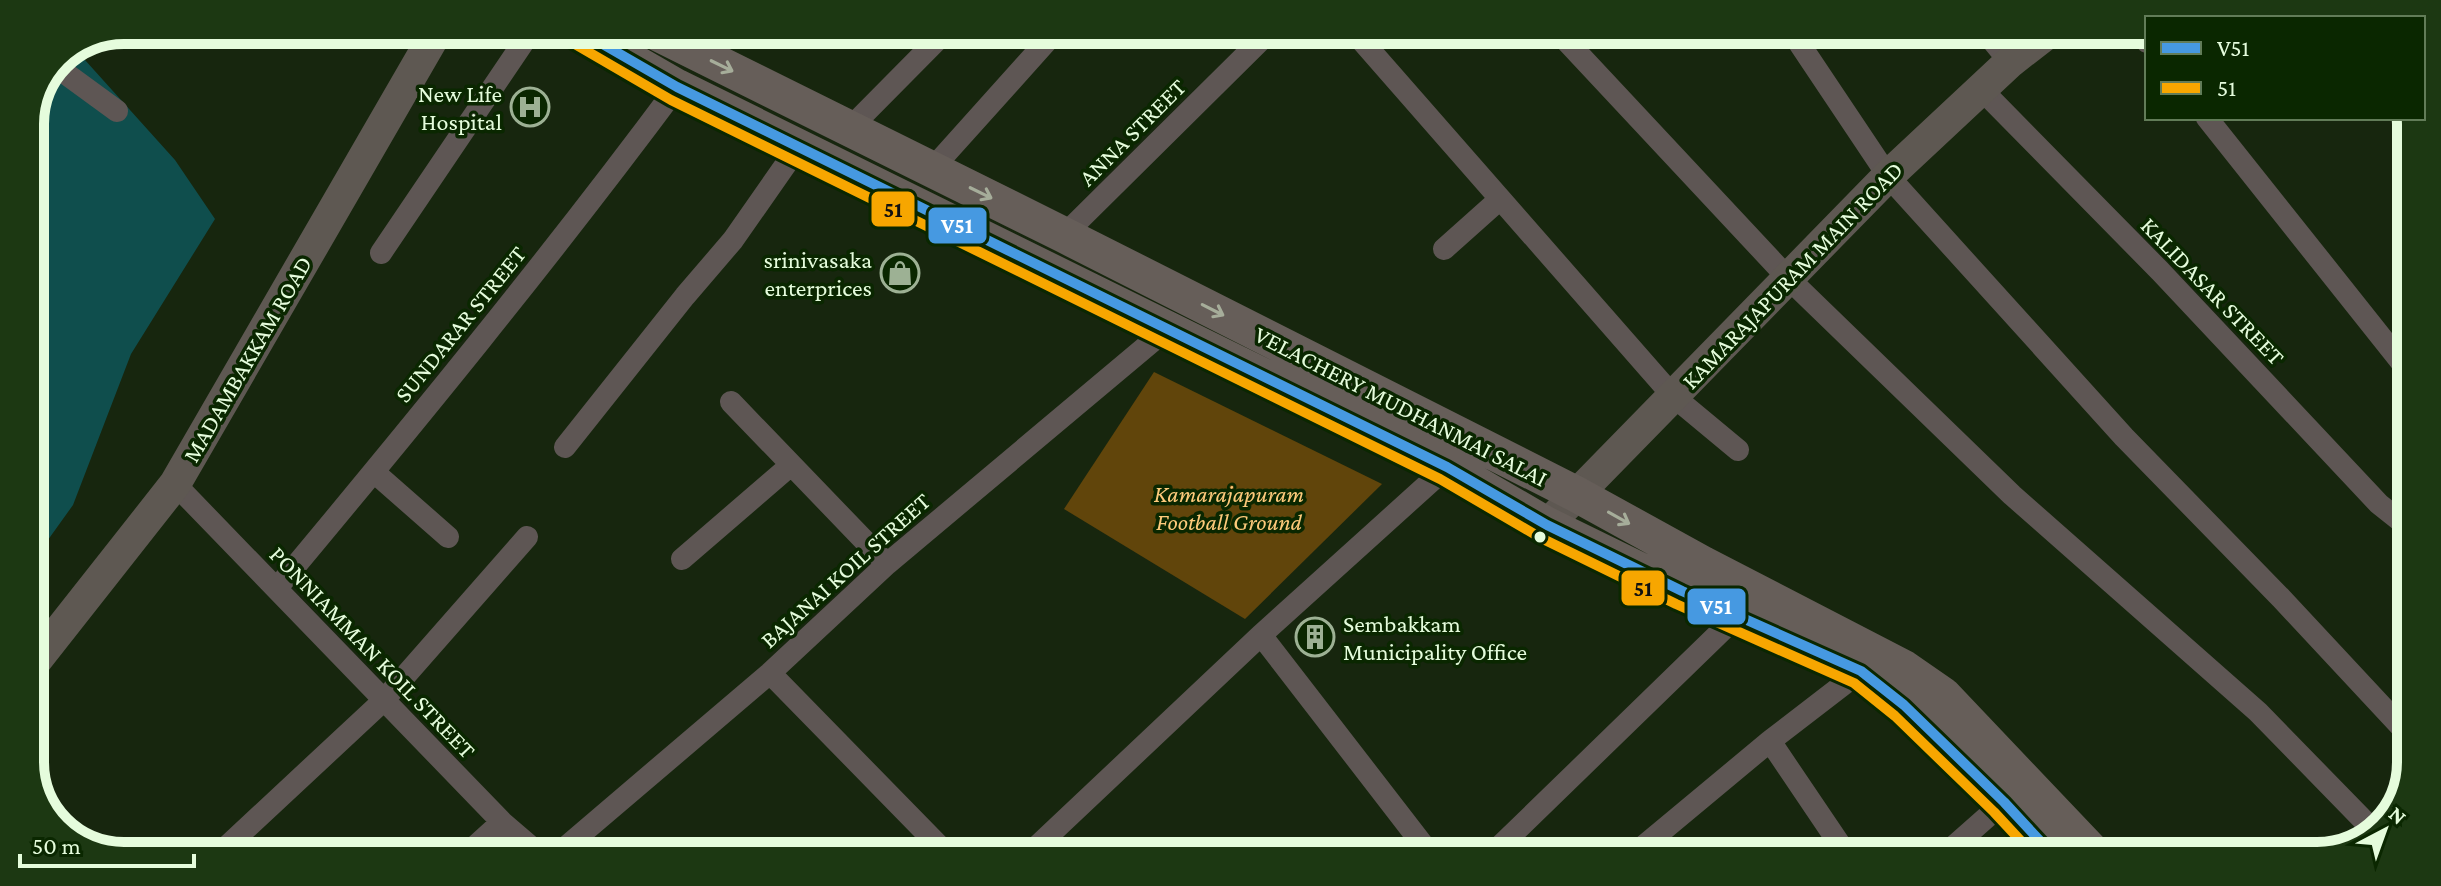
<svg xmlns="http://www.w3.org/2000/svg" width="2441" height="886" font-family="'Crimson Pro',serif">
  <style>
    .green { fill: #61450b }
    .water { fill: #0f4e4d }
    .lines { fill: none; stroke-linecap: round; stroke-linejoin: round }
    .street { stroke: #5e5654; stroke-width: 22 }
    .secondary { stroke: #5e5852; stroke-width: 32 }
    .primary { stroke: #665e59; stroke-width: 36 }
    .bus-1-casing { stroke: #0a2700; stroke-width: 16 }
    .bus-2-casing { stroke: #0a2700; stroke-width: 16 }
    .bus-1 { stroke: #4699e1; stroke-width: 10 }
    .bus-2 { stroke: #f7a600; stroke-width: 10 }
    .oneway { stroke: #a6ad9a }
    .bus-dot { fill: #e5fcdc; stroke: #0a2700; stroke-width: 3 }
    .labels { text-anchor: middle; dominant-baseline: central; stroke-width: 7; stroke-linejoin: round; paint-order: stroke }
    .poi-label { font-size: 24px; fill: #e5fcdc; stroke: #0a2700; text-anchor: end }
    .street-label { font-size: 24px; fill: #e5fcdc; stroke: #0a2700 }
    .park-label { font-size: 24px; font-style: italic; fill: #feca7b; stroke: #0a2700 }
    .rim { fill: none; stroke: #e5fcdc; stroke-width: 10 }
    .line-badge { stroke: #0a2700; stroke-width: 3 }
    .badge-label { font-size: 22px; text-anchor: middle; font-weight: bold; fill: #fff }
    .pale-badge-label { font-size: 22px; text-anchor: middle; font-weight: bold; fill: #111 }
  </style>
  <rect width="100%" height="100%" fill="#17260e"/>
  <path class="green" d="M1154 372 1382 484 1245 619 1064 509Z"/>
  <path class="water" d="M76 50 175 160 215 219 131 354 73 505 30 565V118L58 57Z"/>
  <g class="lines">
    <path class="street" d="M1355 33 1673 396 1738 450
      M1559 33 1788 278 2012 495 2258 712 2376 833
      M1793 34 1888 176 2124 437 2281 598 2404 730
      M1987 34 2010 62
      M2141 34 2147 42
      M54 65 117 111
      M1981 89 2160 271 2379 504 2408 527
      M2207 118 2409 372
      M850 128 945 32
      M932 169 1055 32
      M1064 235 1269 32
      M1444 249 1500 199
      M381 253 531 31
      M731 402 887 564
      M565 447 685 296 733 240 798 147
      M374 472 448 537
      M175 484 502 822 537 852
      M682 559 791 465
      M277 588C414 424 549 259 677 87
      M1261 635 1430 854
      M770 673 946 853
      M1770 741 1847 855
      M222 851 383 701 527 537
      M469 852 502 822
      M560 852 770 673 887 564 1167 329
      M1030 853 1261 635 1447 467
      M1492 854 1738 615
      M1633 855 1770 741 1861 671
      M1944 855 2004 802"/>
    <path class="secondary" d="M1547 525 1888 176 2010 62 2046 34
      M30 668 175 484 437 31"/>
    <path class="primary" d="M580 31 677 87 1447 467 1547 525 1682 591 1861 671 1904 705 2004 802 2053 855
      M653 31 1064 235 1576 494 1703 564 1904 668 1943 695 2096 856"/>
    <g class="bus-1-casing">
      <path id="bus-1" d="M580 31 677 87 1447 467 1547 525 1682 591 1861 671 1904 705 2004 802 2053 855"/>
    </g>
    <g class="bus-2-casing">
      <path id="bus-2" d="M573 43 671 100 1440 479 1541 538 1676 604 1854 683 1895 716 1994 812 2034 855"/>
    </g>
    <use href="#bus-1" class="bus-1"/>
    <use href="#bus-2" class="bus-2"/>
  </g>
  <defs><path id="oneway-shaft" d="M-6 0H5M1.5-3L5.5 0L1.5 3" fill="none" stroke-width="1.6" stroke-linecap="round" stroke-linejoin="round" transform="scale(2)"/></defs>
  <g class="oneway">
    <use href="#oneway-shaft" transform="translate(722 66) rotate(26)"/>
    <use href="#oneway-shaft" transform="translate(981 193) rotate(26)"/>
    <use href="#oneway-shaft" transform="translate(1213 310) rotate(27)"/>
    <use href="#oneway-shaft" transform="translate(1619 518) rotate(29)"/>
  </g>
  <defs>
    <g id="hospital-ring" transform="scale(2)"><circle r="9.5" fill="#0a2700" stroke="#9db194" stroke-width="1.5"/><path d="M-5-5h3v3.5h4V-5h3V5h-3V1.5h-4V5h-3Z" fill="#9db194"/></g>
    <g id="shop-ring" transform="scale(2)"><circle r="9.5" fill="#0a2700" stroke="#9db194" stroke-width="1.5"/><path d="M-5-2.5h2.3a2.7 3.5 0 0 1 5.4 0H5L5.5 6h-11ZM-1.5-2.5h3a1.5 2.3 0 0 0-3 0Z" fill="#9db194"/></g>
    <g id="building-ring" transform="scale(2)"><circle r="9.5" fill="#0a2700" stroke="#9db194" stroke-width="1.5"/><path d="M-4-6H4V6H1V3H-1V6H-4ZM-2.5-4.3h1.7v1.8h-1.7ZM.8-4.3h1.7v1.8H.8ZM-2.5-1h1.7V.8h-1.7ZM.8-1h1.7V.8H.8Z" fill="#9db194"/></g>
  </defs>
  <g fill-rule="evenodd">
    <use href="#hospital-ring" x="530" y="107"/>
    <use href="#shop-ring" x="900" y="273"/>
    <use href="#building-ring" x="1315" y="637"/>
  </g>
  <circle class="bus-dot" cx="1540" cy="537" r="7"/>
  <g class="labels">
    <g class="poi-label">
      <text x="502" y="93">New Life<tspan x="502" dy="28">Hospital</tspan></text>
      <text x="872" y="259">srinivasaka<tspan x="872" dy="28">enterprices</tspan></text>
      <text x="1343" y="623" text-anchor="start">Sembakkam<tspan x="1343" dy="28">Municipality Office</tspan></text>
    </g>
    <g class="street-label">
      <text transform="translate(1132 132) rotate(-45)">ANNA STREET</text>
      <text transform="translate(1792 275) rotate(-46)">KAMARAJAPURAM MAIN ROAD</text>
      <text transform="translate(2213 291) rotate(46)">KALIDASAR STREET</text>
      <text transform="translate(460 324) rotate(-51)">SUNDARAR STREET</text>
      <text transform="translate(247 359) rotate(-60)">MADAMBAKKAM ROAD</text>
      <text transform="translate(1401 406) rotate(27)">VELACHERY MUDHANMAI SALAI</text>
      <text transform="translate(845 570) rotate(-42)">BAJANAI KOIL STREET</text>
      <text transform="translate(373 652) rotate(46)">PONNIAMMAN KOIL STREET</text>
    </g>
    <g class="park-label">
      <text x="1229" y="493">Kamarajapuram<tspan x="1229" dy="28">Football Ground</tspan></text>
    </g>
  </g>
  <path d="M0 0H2441V886H0ZM124 44H2317A80 80 0 0 1 2397 124V762A80 80 0 0 1 2317 842H124A80 80 0 0 1 44 762V124A80 80 0 0 1 124 44Z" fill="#1c3812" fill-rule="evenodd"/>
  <path class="rim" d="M124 44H2317A80 80 0 0 1 2397 124V762A80 80 0 0 1 2317 842H124A80 80 0 0 1 44 762V124A80 80 0 0 1 124 44Z"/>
  <g class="line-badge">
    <rect x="870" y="190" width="46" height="38" rx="8" fill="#f7a600"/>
    <rect x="927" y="206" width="61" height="39" rx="8" fill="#4699e1"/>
    <rect x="1620" y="569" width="46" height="38" rx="8" fill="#f7a600"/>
    <rect x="1686" y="587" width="61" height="39" rx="8" fill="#4699e1"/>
  </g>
  <g class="badge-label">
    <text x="957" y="233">V51</text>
    <text x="1716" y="614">V51</text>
  </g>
  <g class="pale-badge-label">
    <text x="893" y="217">51</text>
    <text x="1643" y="596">51</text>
  </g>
  <rect x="2145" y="16" width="280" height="104" fill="#0a2700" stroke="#627c58" stroke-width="2"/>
  <rect x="2161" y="42" width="40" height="12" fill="#4699e1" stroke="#627c58" stroke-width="2"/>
  <text x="2217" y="56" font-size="24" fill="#e5fcdc">V51</text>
  <rect x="2161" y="82" width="40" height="12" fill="#f7a600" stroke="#627c58" stroke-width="2"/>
  <text x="2217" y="96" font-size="24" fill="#e5fcdc">51</text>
  <g transform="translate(2385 830) rotate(41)" stroke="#0a2700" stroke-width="6" paint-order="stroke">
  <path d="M0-6L14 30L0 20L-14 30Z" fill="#e5fcdc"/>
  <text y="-12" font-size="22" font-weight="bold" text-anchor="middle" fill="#e5fcdc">N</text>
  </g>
  <path d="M20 854v12h174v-12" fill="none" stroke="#e5fcdc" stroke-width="4"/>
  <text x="32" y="854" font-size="24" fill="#e5fcdc" stroke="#0a2700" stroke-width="6" paint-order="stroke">50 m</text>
</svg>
